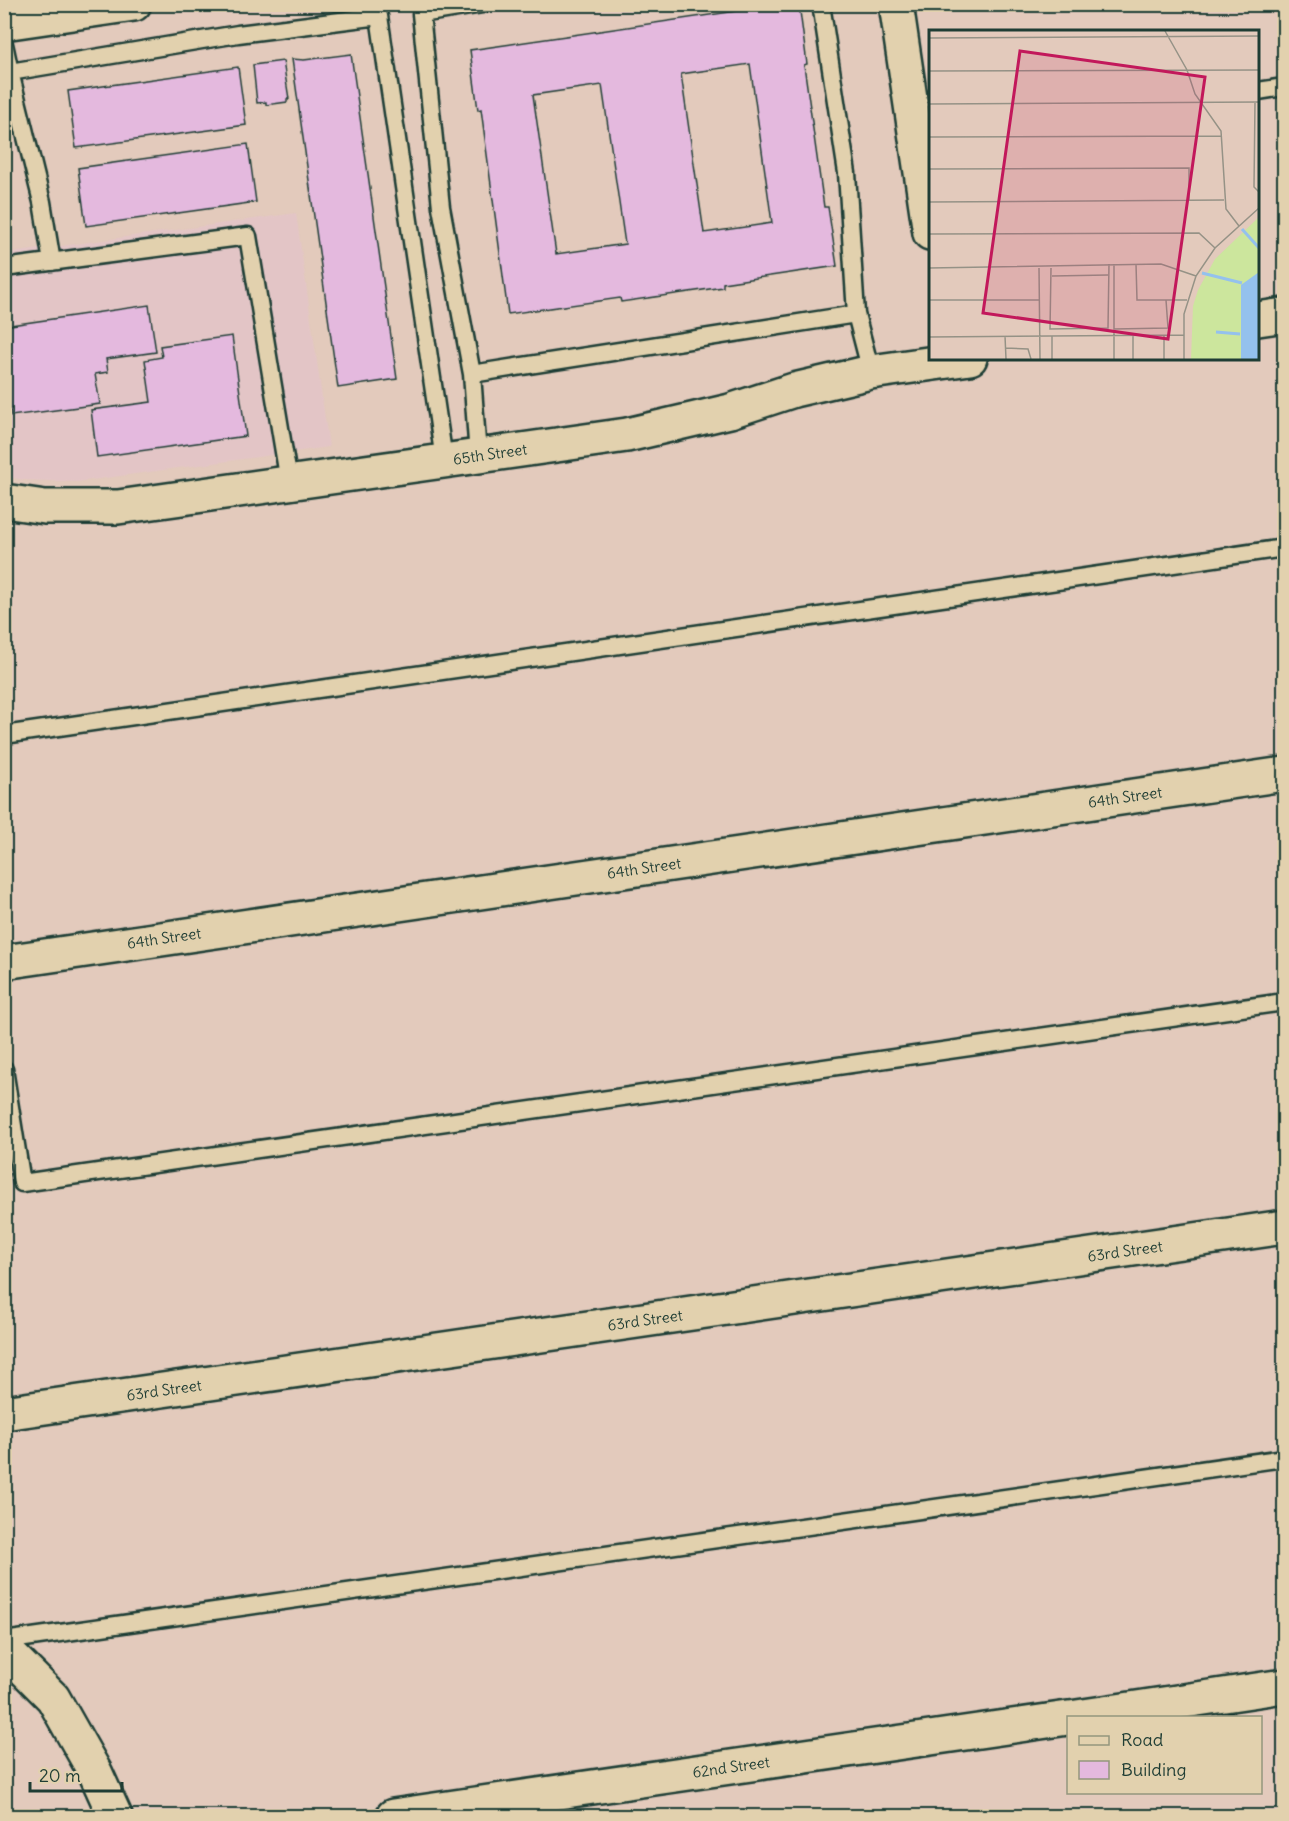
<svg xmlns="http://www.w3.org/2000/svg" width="1289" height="1821" font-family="Delius,sans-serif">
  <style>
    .built { fill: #e3c5c6 }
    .building { fill: #e4b9de; stroke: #1f3d34; stroke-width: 1.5; fill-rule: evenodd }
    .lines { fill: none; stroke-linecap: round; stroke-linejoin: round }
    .lane-casing { stroke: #1f3d34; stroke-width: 21 }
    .street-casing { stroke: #1f3d34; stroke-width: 38 }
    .lane { stroke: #e2d1ae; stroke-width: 16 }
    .street { stroke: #e2d1ae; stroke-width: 33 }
    .labels { text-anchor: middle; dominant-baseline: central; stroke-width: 4.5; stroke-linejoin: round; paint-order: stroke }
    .street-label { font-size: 15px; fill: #1f3d34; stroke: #e2d1ae }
    .inset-river { fill: none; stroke: #94c1ed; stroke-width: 3 }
    .inset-road { fill: none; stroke: #959286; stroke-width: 1.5 }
    .view { fill: #c2185b; fill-opacity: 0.15; stroke: #c2185b; stroke-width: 3 }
    .inset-edge { fill: none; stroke: #1f3d34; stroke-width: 3 }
  </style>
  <rect width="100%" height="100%" fill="#e3cabc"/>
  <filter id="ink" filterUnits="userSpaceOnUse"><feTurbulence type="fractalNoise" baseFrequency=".0167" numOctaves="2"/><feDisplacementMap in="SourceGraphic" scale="12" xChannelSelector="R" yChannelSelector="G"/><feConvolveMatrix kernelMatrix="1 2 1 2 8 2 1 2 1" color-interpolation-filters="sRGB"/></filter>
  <g filter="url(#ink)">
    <path class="built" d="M296 213 329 447 77 482 24 480 5 476 4 254Z"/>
    <path class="building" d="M785 4H799L807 64 804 65 824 207H828L837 266 723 283V287L621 302 620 298 508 314 481 109 478 110 470 50ZM750 64 772 223 704 233 681 74ZM602 85 625 244 556 254 533 95Z
      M351 54 397 379 338 388 292 59 304 60Z
      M283 61 289 99H287V102L266 105V102L257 103 253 65Z
      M238 67 246 125 76 148 68 91Z
      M248 144 256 202 86 226 78 168Z
      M149 305 156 352 106 359 108 372 95 374 100 404 11 416 4 371V326Z
      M232 336 246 436 97 457 91 410 151 402 145 360 162 357 160 346Z"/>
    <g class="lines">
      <g class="lane-casing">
        <path id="lane" d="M821 4 847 173 856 314 871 372
          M4 44 10 72
          M1258 91 1284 87
          M52 262 42 202 10 72 238 34 379 16 444 460
          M4 268 248 236 289 482
          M472 374 856 314
          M478 456 472 374 441 207 421 14 483 4
          M4 735 1284 548
          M4 1069 22 1183 1284 1002
          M4 1641 1284 1458"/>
      </g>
      <g class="street-casing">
        <path id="street" d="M896 4 930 233
          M4 23 134 4
          M1258 319 1284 315
          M4 501 45 507H118L627 435 730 411 794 390 871 372 970 358
          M4 962 1284 774
          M4 1413 1284 1227
          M4 1649 53 1698 96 1774 115 1816
          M1070 1718 1284 1686
          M393 1816 1068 1718"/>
      </g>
      <use href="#lane" class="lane"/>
      <use href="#street" class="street"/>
    </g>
  </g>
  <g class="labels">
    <g class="street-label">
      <text transform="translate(490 454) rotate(-8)">65th Street</text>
      <text transform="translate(1125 797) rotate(-8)">64th Street</text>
      <text transform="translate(644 868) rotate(-8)">64th Street</text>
      <text transform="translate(164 938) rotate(-8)">64th Street</text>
      <text transform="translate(1125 1251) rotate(-8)">63rd Street</text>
      <text transform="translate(645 1320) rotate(-8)">63rd Street</text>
      <text transform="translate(164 1390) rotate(-8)">63rd Street</text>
      <text transform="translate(731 1767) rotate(-8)">62nd Street</text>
    </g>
  </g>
  <g transform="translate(929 30)">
    <rect width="330" height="330" fill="#e3cabc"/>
    <path d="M330 187V329H262L264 276 269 260 286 229Z" fill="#cce69d"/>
    <path d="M330 242V329H312V255Z" fill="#94c1ed"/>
    <path class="inset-river" d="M313 199 330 218M273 243 313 253M287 302 311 304"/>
    <path class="inset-road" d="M236 1 258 40 266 64 292 101 297 179 310 196M0 8 330 6M0 41 330 40M326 72 325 157 330 162M0 74 330 72M0 107 293 106M0 139 260 138V171M0 172 295 170M0 204 270 203 286 218M185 234V299L239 298 237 270M207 234 208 270H258M0 238 232 234 267 246M110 238 111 329M122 238 121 299 179 298 180 234M123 246 179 245M0 270H110M204 305V329M76 306 77 329M123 306V329M0 307 255 305M76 318 99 319 102 329M185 329V302M235 329V305M255 329V284L267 246 286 218 330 178"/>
    <path class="view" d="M91 21 276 47 239 309 54 283Z"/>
    <rect width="330" height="330" class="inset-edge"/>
  </g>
  <rect width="1289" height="1821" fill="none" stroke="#e2d1ae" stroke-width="24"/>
  <rect x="12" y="12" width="1265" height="1797" fill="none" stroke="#1f3d34" stroke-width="2" filter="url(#ink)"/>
  <rect x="1067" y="1716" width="195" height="78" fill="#e2d1ae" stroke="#94967d" stroke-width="1.5"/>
  <rect x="1079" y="1736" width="30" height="9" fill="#e2d1ae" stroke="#94967d" stroke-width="1.5"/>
  <text x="1121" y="1746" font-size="18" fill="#1f3d34">Road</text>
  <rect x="1079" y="1761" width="30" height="18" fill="#e4b9de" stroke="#94967d" stroke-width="1.5"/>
  <text x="1121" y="1776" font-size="18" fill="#1f3d34">Building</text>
  <path d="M30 1782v9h92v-9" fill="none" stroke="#1f3d34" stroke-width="3"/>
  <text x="39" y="1782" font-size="18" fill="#1f3d34" stroke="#e2d1ae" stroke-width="4.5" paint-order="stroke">20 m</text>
</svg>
